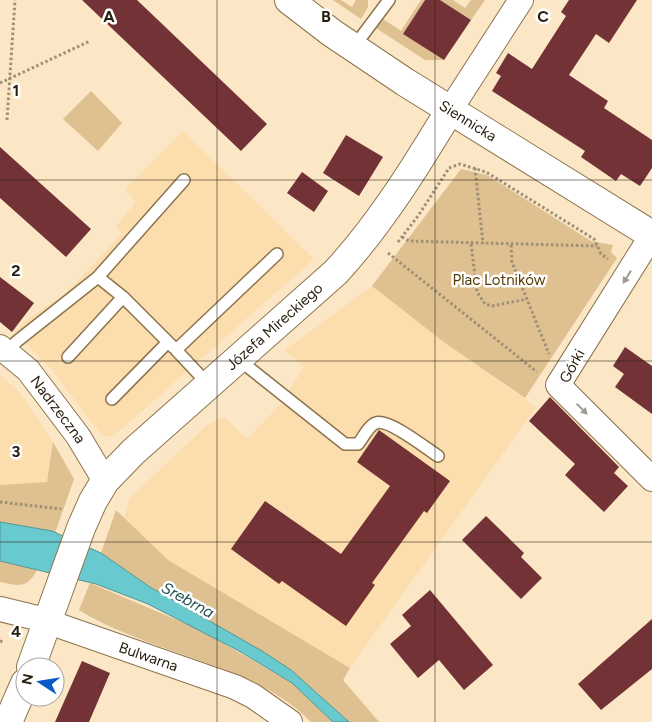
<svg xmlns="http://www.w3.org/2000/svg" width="652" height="722" font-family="Figtree,sans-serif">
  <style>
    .built { fill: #fcddad }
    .green { fill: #dec091 }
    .water { fill: #68cace; stroke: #549694 }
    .building { fill: #733236 }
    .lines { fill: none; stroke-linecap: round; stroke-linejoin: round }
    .service-casing { stroke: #8c744e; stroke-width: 14 }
    .minor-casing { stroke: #8c744e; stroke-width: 26 }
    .tertiary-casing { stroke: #8c744e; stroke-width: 30 }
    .secondary-casing { stroke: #8c744e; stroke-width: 30 }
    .path { stroke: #9f8f75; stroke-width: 3; stroke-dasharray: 2.5 2.5; stroke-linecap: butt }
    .service { stroke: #fff; stroke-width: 11 }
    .minor { stroke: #fff; stroke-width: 24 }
    .tertiary { stroke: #fff; stroke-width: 28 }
    .secondary { stroke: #fff; stroke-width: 28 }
    .oneway { fill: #9e9a93 }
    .grid { fill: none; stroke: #271e0e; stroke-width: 1; stroke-opacity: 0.55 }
    .labels { text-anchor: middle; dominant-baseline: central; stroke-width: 5; stroke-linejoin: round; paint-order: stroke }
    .street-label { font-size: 15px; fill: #271e0e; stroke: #fff }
    .park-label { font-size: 15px; fill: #553b06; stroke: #fff }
    .water-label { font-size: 16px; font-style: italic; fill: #255253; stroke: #fff }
    .grid-label { font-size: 16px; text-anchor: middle; font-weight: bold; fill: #271e0e; stroke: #fff; stroke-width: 5; stroke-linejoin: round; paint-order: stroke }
  </style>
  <rect width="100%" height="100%" fill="#fbe6c5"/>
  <path class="built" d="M183 131 314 259 124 427 111 436 103 437 51 369 15 333 24 322 65 294 122 234 116 226 136 202 125 189Z
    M372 286 445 343 536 407 350 668 168 560 124 518 130 498 208 424 224 417 247 439 280 405 304 367 285 350Z
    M0 375 20 393 53 442 47 482 0 485Z"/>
  <path class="green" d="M333 0H341L352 7 356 0H368V7L361 19Z
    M421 0H425L404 34 444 60H425L376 28 380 20 383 19 401 31Z
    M440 0H453L465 8 471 0H485L471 20Z
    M91 91 122 123 98 151 63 119Z
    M461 169 487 175 591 241 613 245 611 252 617 258 525 398 445 343 372 286Z
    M53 442 74 479 55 533 0 522V485L47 482Z
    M116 510 168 560 350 668 343 680 379 722H349L291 670 150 587 101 553Z
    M0 561 37 570C27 589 19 586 0 582Z
    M90 583 198 629 292 683 333 722H311C257 665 147 653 79 610Z"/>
  <path class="water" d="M0 522 52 531 101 553 150 587 262 651 291 670 349 722H333L292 683 239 651 148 604 96 584 0 561Z"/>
  <path class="building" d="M82 0H137L267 124 241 151Z
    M425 0H440L471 20 444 60 403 34Z
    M569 0H637L609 43 596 34 569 75 608 101 604 108 652 140V168L640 186 621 174 616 181 581 157 585 151 492 91 501 76 496 73 508 53 532 69 566 16 561 12Z
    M346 135 383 157 359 196 323 173Z
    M0 147 91 229 66 257 0 198Z
    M302 172 328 191 314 212 287 193Z
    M0 277 34 303 12 332 0 322Z
    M625 347 652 366V414L615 387 624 374 613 366Z
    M550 397 619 467 614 473 628 486 604 512 565 475 575 464 529 421Z
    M379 430 450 481 427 513 424 511 372 583 375 585 346 626 282 581 279 584 231 549 265 501 341 554 390 486 357 462Z
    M486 516 524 553 521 557 542 578 521 599 462 540Z
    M430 590 493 665 464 690 439 660 418 678 390 644 411 626 402 615Z
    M652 619V669L601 710 578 684Z
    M82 661 110 673 89 722H55Z"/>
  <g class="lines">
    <g class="service-casing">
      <path id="service" d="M353 48 389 0
        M98 277 184 180
        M7 353 16 342 98 277 123 297
        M68 357 123 297 168 342
        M238 359 345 444H358C363 438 369 425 376 423 388 418 427 449 438 456
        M208 384 176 350 277 254
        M112 399 168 342 173 347"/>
    </g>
    <g class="minor-casing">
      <g id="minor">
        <path d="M450 110 521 0"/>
        <path d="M652 235 558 385 652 479"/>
        <path id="s1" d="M0 347 28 370 78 436 105 481"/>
        <path id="s2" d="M0 609 37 618 235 687 253 696 290 722"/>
      </g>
    </g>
    <g class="tertiary-casing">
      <g id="tertiary">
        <path id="s3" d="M31 667 81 528 93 501 105 481 133 452 336 272C381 223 416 166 450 110"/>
        <path d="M8 722 25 683"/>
      </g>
    </g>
    <g class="secondary-casing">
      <g id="secondary">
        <path id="s4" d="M289 0 332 33 405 82 652 235"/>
      </g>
    </g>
    <path class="path" d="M0 83 90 41
      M7 120 15 0
      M475 168 483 244
      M402 237 409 241 597 246
      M398 242 418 216 449 168 460 164 486 172 594 239 601 254 608 259
      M471 244 477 292 485 304 492 306 527 299
      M511 245 512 262 549 354
      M388 253 537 372
      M0 502 61 509
      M0 641 3 642"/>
    <use href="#service" class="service"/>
    <use href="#minor" class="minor"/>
    <use href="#tertiary" class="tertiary"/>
    <use href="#secondary" class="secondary"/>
  </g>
  <defs><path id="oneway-solid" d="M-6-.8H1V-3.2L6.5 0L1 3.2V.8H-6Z" transform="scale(1.25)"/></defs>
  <g class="oneway">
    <use href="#oneway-solid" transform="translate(627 277) rotate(122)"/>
    <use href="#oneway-solid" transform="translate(582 409) rotate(45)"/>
  </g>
  <path class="grid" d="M217 0V722M435 0V722M0 180H652M0 361H652M0 542H652"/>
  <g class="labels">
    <g class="street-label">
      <text stroke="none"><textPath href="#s4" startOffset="216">Siennicka</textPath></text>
      <text stroke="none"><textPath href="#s3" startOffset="430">Józefa Mireckiego</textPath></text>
      <text transform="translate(572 366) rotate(-61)">Górki</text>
      <text stroke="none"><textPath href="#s1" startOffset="86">Nadrzeczna</textPath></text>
      <text stroke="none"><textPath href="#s2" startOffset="156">Bulwarna</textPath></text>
    </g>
    <g class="park-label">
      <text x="499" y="280">Plac Lotników</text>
    </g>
    <g class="water-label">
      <text transform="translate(188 600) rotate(29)">Srebrna</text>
    </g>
  </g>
  <g class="grid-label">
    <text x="109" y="22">A</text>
    <text x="326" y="22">B</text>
    <text x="543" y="22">C</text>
    <text x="16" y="96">1</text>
    <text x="16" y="276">2</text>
    <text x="16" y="457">3</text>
    <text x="16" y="637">4</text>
  </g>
  <g transform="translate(40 682) rotate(282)"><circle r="24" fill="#ffffff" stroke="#a9a59f"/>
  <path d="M0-4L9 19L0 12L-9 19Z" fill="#0a5bc5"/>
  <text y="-8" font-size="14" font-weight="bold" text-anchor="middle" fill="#271e0e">N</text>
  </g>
</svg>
